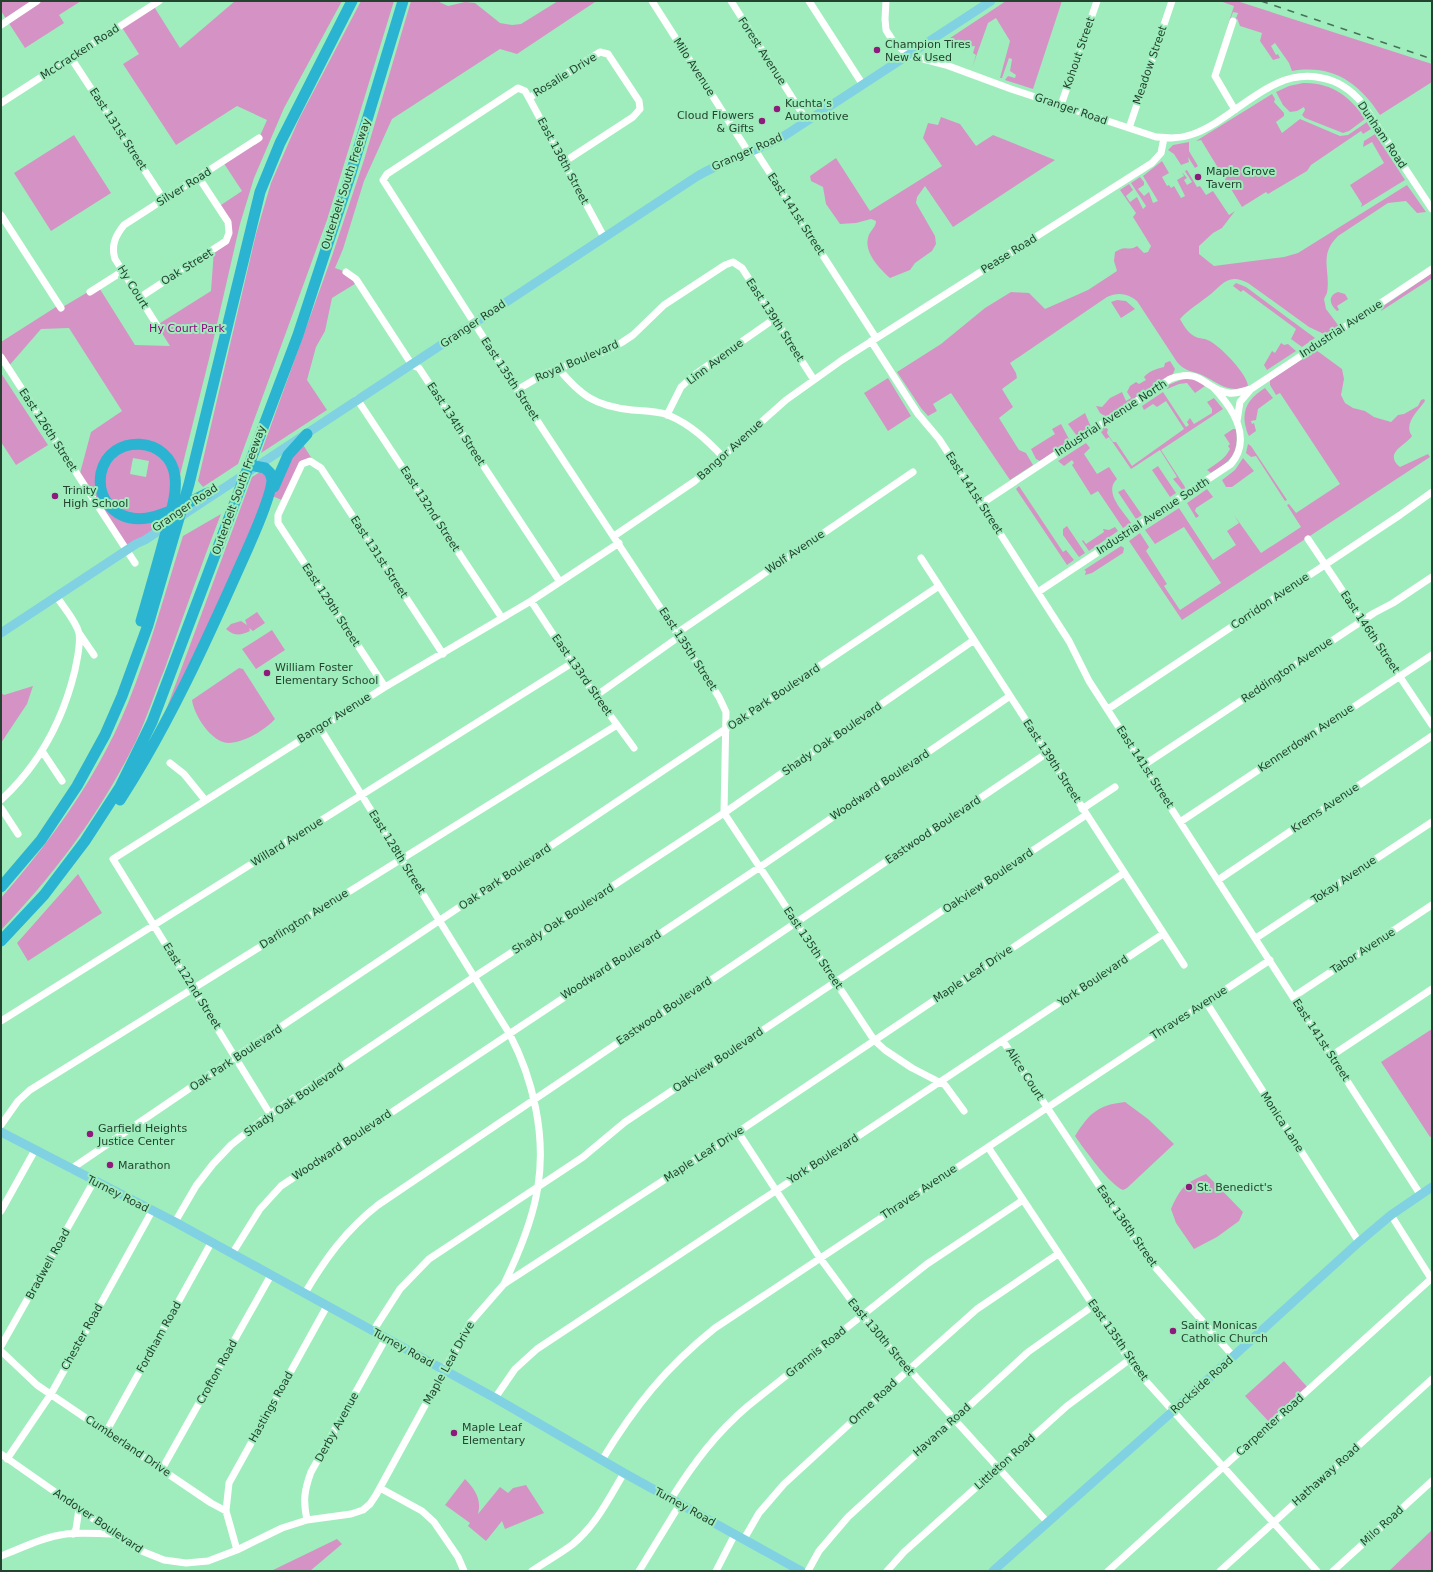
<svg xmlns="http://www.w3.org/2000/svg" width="1433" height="1572" font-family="'DejaVu Sans',sans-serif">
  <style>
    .green { fill: #d593c5; fill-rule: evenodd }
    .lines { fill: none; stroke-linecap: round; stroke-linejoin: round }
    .minor { stroke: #fff; stroke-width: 7 }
    .major { stroke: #80d2e3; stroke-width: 9 }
    .highway { stroke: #2bb4d1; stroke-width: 11 }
    .rail { stroke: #467358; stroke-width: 1.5; stroke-dasharray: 7 7; stroke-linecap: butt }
    .poi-dot { fill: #8e1a7b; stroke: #9fedbc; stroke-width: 1.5 }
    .labels { text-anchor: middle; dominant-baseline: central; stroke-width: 4; stroke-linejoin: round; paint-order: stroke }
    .poi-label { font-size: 11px; fill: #234330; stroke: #9fedbc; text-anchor: start }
    .street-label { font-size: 11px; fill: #234330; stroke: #9fedbc }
    .park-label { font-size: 11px; fill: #910a7e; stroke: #9fedbc }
  </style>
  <rect width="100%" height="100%" fill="#9fedbc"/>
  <path class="green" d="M1 1H81L59 15 64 23 25 48 1 11Z
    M235 1H342L284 108 254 178 240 224 209 359 167 527 127 550 79 477 91 432 122 411 69 328 41 329 8 367 1 357V342L59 305 61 308 98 286 135 345 170 346 157 325 211 291 214 250 229 233 218 207 242 191 223 162 259 138 267 120 237 106 176 145 123 64 139 54 121 26 153 5 180 48ZM133 458 149 461 146 477 130 474Z
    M361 1H394L327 220 238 464 203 487 198 481 256 234 271 183 299 119Z
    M411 1H437L448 6 465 2 475 3 500 23 512 25 521 24 558 1 595 2 517 54 500 49 392 119 364 181 343 249 335 268 346 272 358 282 332 298 325 331 316 347 307 380 327 410 261 453 332 256 364 160Z
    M1006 1H1062L1033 89 1005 80 1008 76 1015 78 1016 75 1010 71 1012 59 1009 58 1002 78H1000L1010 41 996 18 988 23 972 68 976 55 973 53 975 46 966 47 965 50 954 45 947 46 949 45 947 40Z
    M1220 1H1237L1432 64V82L1380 115C1359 83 1333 64 1292 71L1289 63 1275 43 1271 46 1276 55 1278 54 1280 58 1273 60 1260 41 1262 33 1240 26 1237 18 1232 29 1238 13 1233 12 1226 31 1234 6Z
    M1303 83C1331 82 1351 97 1365 119L1349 131 1343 133 1305 118 1302 115 1305 110 1304 107 1297 111 1290 112 1283 105 1276 92 1289 86Z
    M1272 94 1275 99 1274 102 1284 113V116L1276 122 1282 133 1300 119 1340 136 1348 135 1367 122 1371 129 1363 134 1361 131 1311 165 1307 171 1268 194 1266 192 1242 207 1201 140 1196 141Z
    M941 117 960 124 976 146 993 135 1055 160 953 227 925 186 917 197 916 203 935 236 936 244 932 251 915 263 910 270 890 278C880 269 864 253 868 238 869 231 876 228 876 221L871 219 856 223 840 224 826 204 823 187 811 181 810 176 836 158 870 211 942 166 923 138 928 123 938 125Z
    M1375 134 1405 180 1361 207 1362 204 1350 185 1384 163 1372 142 1363 147 1364 141Z
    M74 135 111 193 51 231 14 173Z
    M1189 142V151L1198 166 1195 168 1188 157 1189 162 1181 165 1185 171 1187 170 1197 187 1200 186 1206 195 1213 191 1229 215 1235 211 1222 228 1213 233 1199 246V254L1214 266 1284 257 1298 253 1407 185 1426 212 1417 213 1406 201 1388 203 1338 236C1318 256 1331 270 1327 293 1326 295 1325 297 1324 299L1326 309 1338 325V327L1326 335 1309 327 1248 283C1227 272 1222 286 1207 297 1198 304 1188 310 1180 319 1183 324 1186 330 1191 334 1196 338 1199 338 1205 339 1217 342 1247 373 1248 386 1230 394 1220 384 1204 376 1194 371 1185 372 1177 362L1137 301C1128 293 1117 292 1107 297L1010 363 1016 373 1017 378 1002 389 1013 407 999 418 1019 450 1026 453 1033 465 1010 480 951 393 933 404 937 411 928 416 921 408 897 372 941 344 985 308 1011 292 1029 293 1045 309 1088 290 1117 271 1114 261 1115 252C1127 244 1128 252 1137 246L1144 253 1148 252 1151 246 1133 217 1136 213 1120 190 1129 184 1133 190 1126 196 1130 202 1137 197 1143 209 1146 206 1131 183 1140 177 1144 182V185L1138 189 1144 196 1149 192 1153 203 1158 201 1143 176 1162 161 1169 173 1162 177 1167 186 1169 185 1171 188 1174 186 1181 198 1185 196 1177 180 1184 176 1182 172 1187 178 1184 180 1187 185 1192 182 1174 154 1168 150 1173 145Z
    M1432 273V278L1381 311 1382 307Z
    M1236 283 1246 287 1315 338 1302 347 1291 339 1296 329 1243 290 1241 292 1233 286Z
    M1338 292 1345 294 1348 299 1337 306 1339 310 1337 311C1330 305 1327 296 1338 292Z
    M1117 300 1126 301 1135 309 1121 318 1111 302Z
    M1281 343 1284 345 1288 344 1296 351 1267 370 1264 365 1272 351 1275 353Z
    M1316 350 1342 369 1344 379 1341 395 1345 403 1353 408 1365 411 1374 417 1391 422 1398 415 1404 414 1418 406 1421 400 1424 399 1425 401C1418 411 1403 424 1412 436 1406 445 1383 453 1400 467L1428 454 1430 457 1182 620 1129 541 1140 533 1149 547 1146 551 1167 584 1164 586 1180 610 1221 583 1184 527 1155 544 1145 530 1179 508 1213 560 1236 545 1227 531 1239 523 1234 515 1261 553 1301 527 1287 505 1289 504 1296 513 1340 484 1280 393 1276 395 1270 385V380Z
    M1170 361 1175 369 1173 374 1106 417 1100 413 1096 406 1102 407 1110 398 1122 392 1126 401 1131 398 1127 392 1130 386 1136 382 1139 384 1146 380 1144 377C1149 371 1156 369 1164 367L1165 363Z
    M1 373 48 445 16 465 1 442Z
    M888 378 911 416 888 431 864 393Z
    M1183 379H1193L1205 385V386L1195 393 1187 383 1179 384 1167 389 1166 386Z
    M1265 388 1273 398 1258 409 1256 420 1251 421 1252 424 1254 423 1256 431 1249 436C1247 433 1246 428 1245 424 1242 407 1251 397 1265 388Z
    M1163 392 1186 427 1189 425 1187 422 1190 418 1194 424 1212 413V409L1207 402 1214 398 1223 409 1161 450 1185 487 1184 492 1173 479 1177 477 1160 450 1131 469 1109 437 1106 439 1101 432 1105 429 1101 431 1104 427 1108 429 1107 433 1113 442H1116L1132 466 1184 429 1166 401 1157 407 1153 404 1144 410 1142 406Z
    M1085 413 1091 427 1077 436 1068 424Z
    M1061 424 1070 441 1040 461 1036 459 1031 449 1055 434 1052 429Z
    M1233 429H1236C1239 454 1231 461 1211 473L1207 470C1216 464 1225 459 1230 449L1228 446 1230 444 1224 435Z
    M302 443 314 462H306L284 501 270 495 285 462Z
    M1086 443 1090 448 1084 454 1097 474 1109 467 1117 479C1103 492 1123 511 1131 523L1123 528 1098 491 1091 495 1072 465 1074 463 1072 460 1064 466 1058 461Z
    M1248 444 1251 446 1287 500 1285 501 1256 456 1251 457 1246 453Z
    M1243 458 1254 471 1232 487H1226L1222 480 1235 470Z
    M1158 466 1176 493 1170 497 1152 470Z
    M263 470 270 485 217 611 165 713 252 477Z
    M1019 486 1063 552 1066 550 1074 560 1067 565 1016 489Z
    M1124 489 1142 515 1136 519 1118 492Z
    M1207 489 1213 497 1196 508 1195 511 1199 516 1196 518 1187 503Z
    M221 514C201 565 183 617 165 668 155 692 147 718 136 741 101 812 55 874 1 930V898C52 839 98 777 128 703 150 649 165 592 183 536Z
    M1067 526 1085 553 1079 557 1063 535V529Z
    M1115 527 1118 531 1089 551 1082 541 1083 540 1086 544 1104 532 1103 529 1109 530Z
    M1121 546 1124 548 1123 553 1092 573 1085 575 1086 571 1084 570Z
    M257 612 265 623 253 631 249 628 250 631C240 636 234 636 226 629L231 624 241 621 247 625 245 620Z
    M272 630 285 650 256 669 242 649Z
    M239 668 243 669 275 719C265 730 244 743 228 743 211 742 194 715 192 700Z
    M33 686 27 704 1 743V693L4 695Z
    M78 874 102 913 28 961 17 943Z
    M1432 1029V1136L1430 1137 1381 1062Z
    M1125 1102 1148 1119 1174 1144 1127 1188 1123 1190C1110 1185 1084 1149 1075 1136 1089 1114 1097 1105 1125 1102Z
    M1206 1174 1243 1212 1239 1221 1217 1237 1194 1249 1176 1223 1171 1209C1181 1187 1184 1184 1206 1174Z
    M1284 1361 1309 1389 1271 1424 1245 1396Z
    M465 1479C475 1489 482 1500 478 1514L500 1487 508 1493 513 1488 526 1485 544 1513 505 1529 502 1521 486 1541 468 1526 470 1523 445 1505Z
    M1432 1530V1571H1389Z
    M337 1539 342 1544 310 1571H271Z"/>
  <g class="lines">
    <path class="minor" d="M652 1 749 153
      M731 1 807 121
      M809 1 863 85
      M886 1 885 19 886 30 893 41 908 55 946 65 1011 89 1156 137C1168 138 1179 139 1190 135 1235 121 1270 66 1322 78 1339 81 1351 90 1362 103L1432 209
      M1233 21 1215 76 1235 110
      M1 25 37 1
      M71 58 164 200
      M529 98 600 52 608 54 639 101 640 109 633 117 564 162
      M1 103 159 1
      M1061 105 1097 1
      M1129 128 1172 1
      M755 150 876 338
      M1 215 61 308
      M604 237 529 98 525 91 518 88 387 174 383 180 517 390 719 697 726 712 724 813 874 1040 885 1050 912 1068 945 1085 964 1111
      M346 272 356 279 412 365 419 368 560 582
      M90 292 123 271
      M139 298 226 241 229 233 228 222 199 178
      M160 330 115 259C111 246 115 236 124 225L259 138
      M871 341 918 414 939 439 958 468 1069 641 1089 681 1420 1194
      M1 357 135 563
      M558 368C581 396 595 406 632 410 643 411 657 411 668 415 690 424 707 440 723 457
      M517 390 544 374 608 350 621 343 633 335 664 305 725 265 733 262 742 268 814 380
      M357 399 502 618
      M667 415 681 387 694 375 774 319
      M1237 421 1240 402 1251 389 1432 269
      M981 504 1170 379C1203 367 1203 389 1229 393 1237 394 1243 391 1251 389
      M614 536 695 481 786 400 842 360 1152 163 1161 153 1164 138
      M1308 539 1432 725
      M921 558 1184 965
      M1038 592 1231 464C1253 438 1232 407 1213 387
      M531 601 572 663 634 748
      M79 633 94 655
      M677 633 913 472
      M385 687 278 523V515L302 464 310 461 321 468 443 654
      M597 695 680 636
      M1108 709 1400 515 1432 492
      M320 728 509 1033C533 1078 546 1135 538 1186 533 1220 519 1253 504 1284
      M42 751 62 781
      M170 763 184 774 205 800
      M1144 765 1374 613 1393 603 1432 577
      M1 800C39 765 63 720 75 670 77 659 81 645 79 633 76 621 64 608 57 597
      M1 808 18 834
      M1082 809 1115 787
      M1180 822 1432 655
      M1218 880 1432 736
      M1256 938 1432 822
      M1293 997 1432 905
      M1206 1002 1359 1242
      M1 1021 572 663
      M1003 1041 1139 1246 1155 1267 1233 1356
      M1331 1056 1432 989
      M270 1114 113 859 385 687 531 601 619 543
      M1 1125 18 1101 30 1090 617 725
      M738 1132 820 1258 870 1326 1048 1523
      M988 1147 1136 1370 1317 1571
      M71 1169 240 1054 939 586
      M1 1211 35 1150
      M1391 1215 1432 1280
      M175 1222 196 1186 213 1164 231 1145 270 1114 474 977 724 813 974 640
      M232 1254 260 1209 281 1186 760 867 1010 696
      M305 1293C325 1259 346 1230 378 1205L1047 753
      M373 1331 400 1289 429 1259 583 1157 625 1122 1086 815
      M1 1346 94 1181
      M1 1351 37 1385 211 1503 226 1511
      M495 1398 515 1369 537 1349 1163 934
      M106 1432 211 1243
      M1 1454 115 1534 139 1550 164 1560 186 1563 208 1561 237 1550 282 1528 307 1520 351 1514 363 1510 370 1504 376 1495 470 1323 504 1284 738 1132 1124 873
      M7 1459 51 1394 152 1211
      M602 1460C635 1406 665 1368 715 1328L1270 960
      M162 1469 271 1275
      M380 1488 422 1511 434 1522 458 1557 464 1571
      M671 1499C693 1464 716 1433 748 1406L927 1264 1023 1200
      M307 1520C303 1501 304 1491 311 1472L386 1338
      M73 1534 76 1529 79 1509
      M744 1539 759 1513 784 1484 904 1374 977 1309 1058 1254
      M237 1550 226 1511 229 1483 327 1306
      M1 1556C22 1548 43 1537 66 1534 82 1532 99 1534 115 1534
      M532 1571C545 1562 560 1554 573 1544 596 1525 609 1498 624 1473
      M639 1571 680 1504
      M716 1571 735 1534
      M808 1571 819 1551 848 1517 1028 1352 1093 1306
      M887 1571 904 1552 1067 1406 1129 1360
      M1108 1571 1432 1278
      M1220 1571 1432 1379
      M1333 1571 1432 1481"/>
    <path class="major" d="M1 633 136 544 145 540 696 177C724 160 755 152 784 136L991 1
      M1 1132 175 1222 495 1398 624 1473 801 1571
      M993 1571 1173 1411 1359 1242 1391 1215 1432 1187"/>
    <path class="highway" d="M274 487 288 455 307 434
      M141 621C150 590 159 559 167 528 171 511 177 494 175 477 171 436 110 432 101 473 99 484 101 495 108 504 134 537 180 506 208 493
      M120 800C169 724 206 642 243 559 251 541 271 498 272 480L270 473 265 468 250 465
      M1 887 41 840 77 786 105 735 122 696 148 625 189 484 260 192 280 143 352 1
      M1 941 44 895 85 841 120 787 152 722 298 335 351 173 403 1"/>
    <path class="rail" d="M1261 1 1432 59"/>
  </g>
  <g class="poi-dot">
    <circle cx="877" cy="50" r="4"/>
    <circle cx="777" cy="109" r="4"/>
    <circle cx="762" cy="121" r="4"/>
    <circle cx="1198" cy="177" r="4"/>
    <circle cx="55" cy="496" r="4"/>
    <circle cx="267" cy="673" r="4"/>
    <circle cx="90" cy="1134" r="4"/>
    <circle cx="110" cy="1165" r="4"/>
    <circle cx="1189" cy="1187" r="4"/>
    <circle cx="1173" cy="1331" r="4"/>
    <circle cx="454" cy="1433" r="4"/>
  </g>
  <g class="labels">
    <g class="poi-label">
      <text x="885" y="44">Champion Tires<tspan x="885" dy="13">New &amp; Used</tspan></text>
      <text x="785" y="103">Kuchta’s<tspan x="785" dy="13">Automotive</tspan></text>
      <text x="754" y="115" text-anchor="end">Cloud Flowers<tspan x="754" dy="13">&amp; Gifts</tspan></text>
      <text x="1206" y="171">Maple Grove<tspan x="1206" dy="13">Tavern</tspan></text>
      <text x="63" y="490">Trinity<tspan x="63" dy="13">High School</tspan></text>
      <text x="275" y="667">William Foster<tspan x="275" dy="13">Elementary School</tspan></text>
      <text x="98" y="1128">Garfield Heights<tspan x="98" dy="13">Justice Center</tspan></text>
      <text x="118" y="1165">Marathon</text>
      <text x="1197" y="1187">St. Benedict's</text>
      <text x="1181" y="1325">Saint Monicas<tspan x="1181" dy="13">Catholic Church</tspan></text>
      <text x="462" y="1427">Maple Leaf<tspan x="462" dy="13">Elementary</tspan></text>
    </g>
    <g class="street-label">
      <text transform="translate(762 51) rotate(57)">Forest Avenue</text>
      <text transform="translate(80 52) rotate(-33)">McCracken Road</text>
      <text transform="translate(1079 53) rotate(-71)">Kohout Street</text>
      <text transform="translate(1150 65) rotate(-71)">Meadow Street</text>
      <text transform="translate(694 67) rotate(57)">Milo Avenue</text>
      <text transform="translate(565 75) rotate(-32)">Rosalie Drive</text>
      <text transform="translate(1071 109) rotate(19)">Granger Road</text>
      <text transform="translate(118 129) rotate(57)">East 131st Street</text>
      <text transform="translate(1382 135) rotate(56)">Dunham Road</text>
      <text transform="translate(747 152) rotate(-24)">Granger Road</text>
      <text transform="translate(563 161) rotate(62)">East 138th Street</text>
      <text transform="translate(346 184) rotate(-72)">Outerbelt South Freeway</text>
      <text transform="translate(184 187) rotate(-32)">Silver Road</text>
      <text transform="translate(796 214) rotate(57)">East 141st Street</text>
      <text transform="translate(1009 254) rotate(-32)">Pease Road</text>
      <text transform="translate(187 267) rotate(-32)">Oak Street</text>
      <text transform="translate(133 287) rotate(58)">Hy Court</text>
      <text transform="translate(775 320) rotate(57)">East 139th Street</text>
      <text transform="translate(473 324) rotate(-34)">Granger Road</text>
      <text transform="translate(1341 329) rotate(-33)">Industrial Avenue</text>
      <text transform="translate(577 361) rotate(-23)">Royal Boulevard</text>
      <text transform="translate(715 362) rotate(-37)">Linn Avenue</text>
      <text transform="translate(510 379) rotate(57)">East 135th Street</text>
      <text transform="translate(1111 418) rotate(-33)">Industrial Avenue North</text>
      <text transform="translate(456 424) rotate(57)">East 134th Street</text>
      <text transform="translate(48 430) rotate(57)">East 126th Street</text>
      <text transform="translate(730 450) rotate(-42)">Bangor Avenue</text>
      <text transform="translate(239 490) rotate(-70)">Outerbelt South Freeway</text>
      <text transform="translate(974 493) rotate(57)">East 141st Street</text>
      <text transform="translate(185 508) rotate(-34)">Granger Road</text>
      <text transform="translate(430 509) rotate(57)">East 132nd Street</text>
      <text transform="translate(1153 516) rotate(-33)">Industrial Avenue South</text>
      <text transform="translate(795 552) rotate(-34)">Wolf Avenue</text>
      <text transform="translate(379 557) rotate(57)">East 131st Street</text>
      <text transform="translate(1270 601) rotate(-34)">Corridon Avenue</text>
      <text transform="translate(331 605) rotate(57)">East 129th Street</text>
      <text transform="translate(1370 632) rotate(56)">East 146th Street</text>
      <text transform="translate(688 649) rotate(57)">East 135th Street</text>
      <text transform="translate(1287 670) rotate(-34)">Reddington Avenue</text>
      <text transform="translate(582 675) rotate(55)">East 133rd Street</text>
      <text transform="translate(774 697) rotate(-34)">Oak Park Boulevard</text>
      <text transform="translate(334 718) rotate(-32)">Bangor Avenue</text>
      <text transform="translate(1306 738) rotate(-34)">Kennerdown Avenue</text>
      <text transform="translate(832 739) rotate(-35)">Shady Oak Boulevard</text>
      <text transform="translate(1052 761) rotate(57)">East 139th Street</text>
      <text transform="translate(1145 767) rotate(57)">East 141st Street</text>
      <text transform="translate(880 785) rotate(-34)">Woodward Boulevard</text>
      <text transform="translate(1325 808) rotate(-34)">Krems Avenue</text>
      <text transform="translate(933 830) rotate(-34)">Eastwood Boulevard</text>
      <text transform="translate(287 842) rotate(-32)">Willard Avenue</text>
      <text transform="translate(397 852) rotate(58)">East 128th Street</text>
      <text transform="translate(505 877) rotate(-34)">Oak Park Boulevard</text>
      <text transform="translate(1344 880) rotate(-34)">Tokay Avenue</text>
      <text transform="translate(988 881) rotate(-34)">Oakview Boulevard</text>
      <text transform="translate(304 919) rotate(-32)">Darlington Avenue</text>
      <text transform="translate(563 919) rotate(-33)">Shady Oak Boulevard</text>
      <text transform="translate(813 948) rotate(56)">East 135th Street</text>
      <text transform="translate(1363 951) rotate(-33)">Tabor Avenue</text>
      <text transform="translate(611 965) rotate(-33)">Woodward Boulevard</text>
      <text transform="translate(973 974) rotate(-34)">Maple Leaf Drive</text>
      <text transform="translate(1093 981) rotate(-34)">York Boulevard</text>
      <text transform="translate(192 986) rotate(58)">East 122nd Street</text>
      <text transform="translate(664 1011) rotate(-34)">Eastwood Boulevard</text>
      <text transform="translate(1189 1013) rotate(-33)">Thraves Avenue</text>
      <text transform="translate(1321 1040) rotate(57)">East 141st Street</text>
      <text transform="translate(236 1058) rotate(-34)">Oak Park Boulevard</text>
      <text transform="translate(718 1060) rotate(-34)">Oakview Boulevard</text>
      <text transform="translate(1025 1074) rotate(57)">Alice Court</text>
      <text transform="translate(294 1100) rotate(-35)">Shady Oak Boulevard</text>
      <text transform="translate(1282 1122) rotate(57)">Monica Lane</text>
      <text transform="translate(342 1145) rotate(-34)">Woodward Boulevard</text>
      <text transform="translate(704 1154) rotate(-33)">Maple Leaf Drive</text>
      <text transform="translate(823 1159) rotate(-33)">York Boulevard</text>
      <text transform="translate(919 1192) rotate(-34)">Thraves Avenue</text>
      <text transform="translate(118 1194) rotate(27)">Turney Road</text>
      <text transform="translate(1127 1226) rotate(55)">East 136th Street</text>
      <text transform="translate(48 1264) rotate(-61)">Bradwell Road</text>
      <text transform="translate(82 1337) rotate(-61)">Chester Road</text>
      <text transform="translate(159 1337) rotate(-61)">Fordham Road</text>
      <text transform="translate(881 1337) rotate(50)">East 130th Street</text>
      <text transform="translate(1118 1340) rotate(55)">East 135th Street</text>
      <text transform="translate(403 1348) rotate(29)">Turney Road</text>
      <text transform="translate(816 1352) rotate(-39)">Grannis Road</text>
      <text transform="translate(449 1363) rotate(-61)">Maple Leaf Drive</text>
      <text transform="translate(217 1372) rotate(-61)">Crofton Road</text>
      <text transform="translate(1202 1385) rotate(-42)">Rockside Road</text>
      <text transform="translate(873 1402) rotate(-43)">Orme Road</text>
      <text transform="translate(271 1407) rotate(-61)">Hastings Road</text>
      <text transform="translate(1270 1425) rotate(-42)">Carpenter Road</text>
      <text transform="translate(337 1427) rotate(-61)">Derby Avenue</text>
      <text transform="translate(942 1430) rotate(-42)">Havana Road</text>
      <text transform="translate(128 1446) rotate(34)">Cumberland Drive</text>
      <text transform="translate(1005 1462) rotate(-42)">Littleton Road</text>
      <text transform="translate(1326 1475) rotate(-42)">Hathaway Road</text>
      <text transform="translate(685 1507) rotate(29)">Turney Road</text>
      <text transform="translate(98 1521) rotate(34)">Andover Boulevard</text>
      <text transform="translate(1382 1526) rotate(-42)">Milo Road</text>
    </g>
    <g class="park-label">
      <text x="187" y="328">Hy Court Park</text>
    </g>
  </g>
  <rect width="1433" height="1572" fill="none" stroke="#234330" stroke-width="4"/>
</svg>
